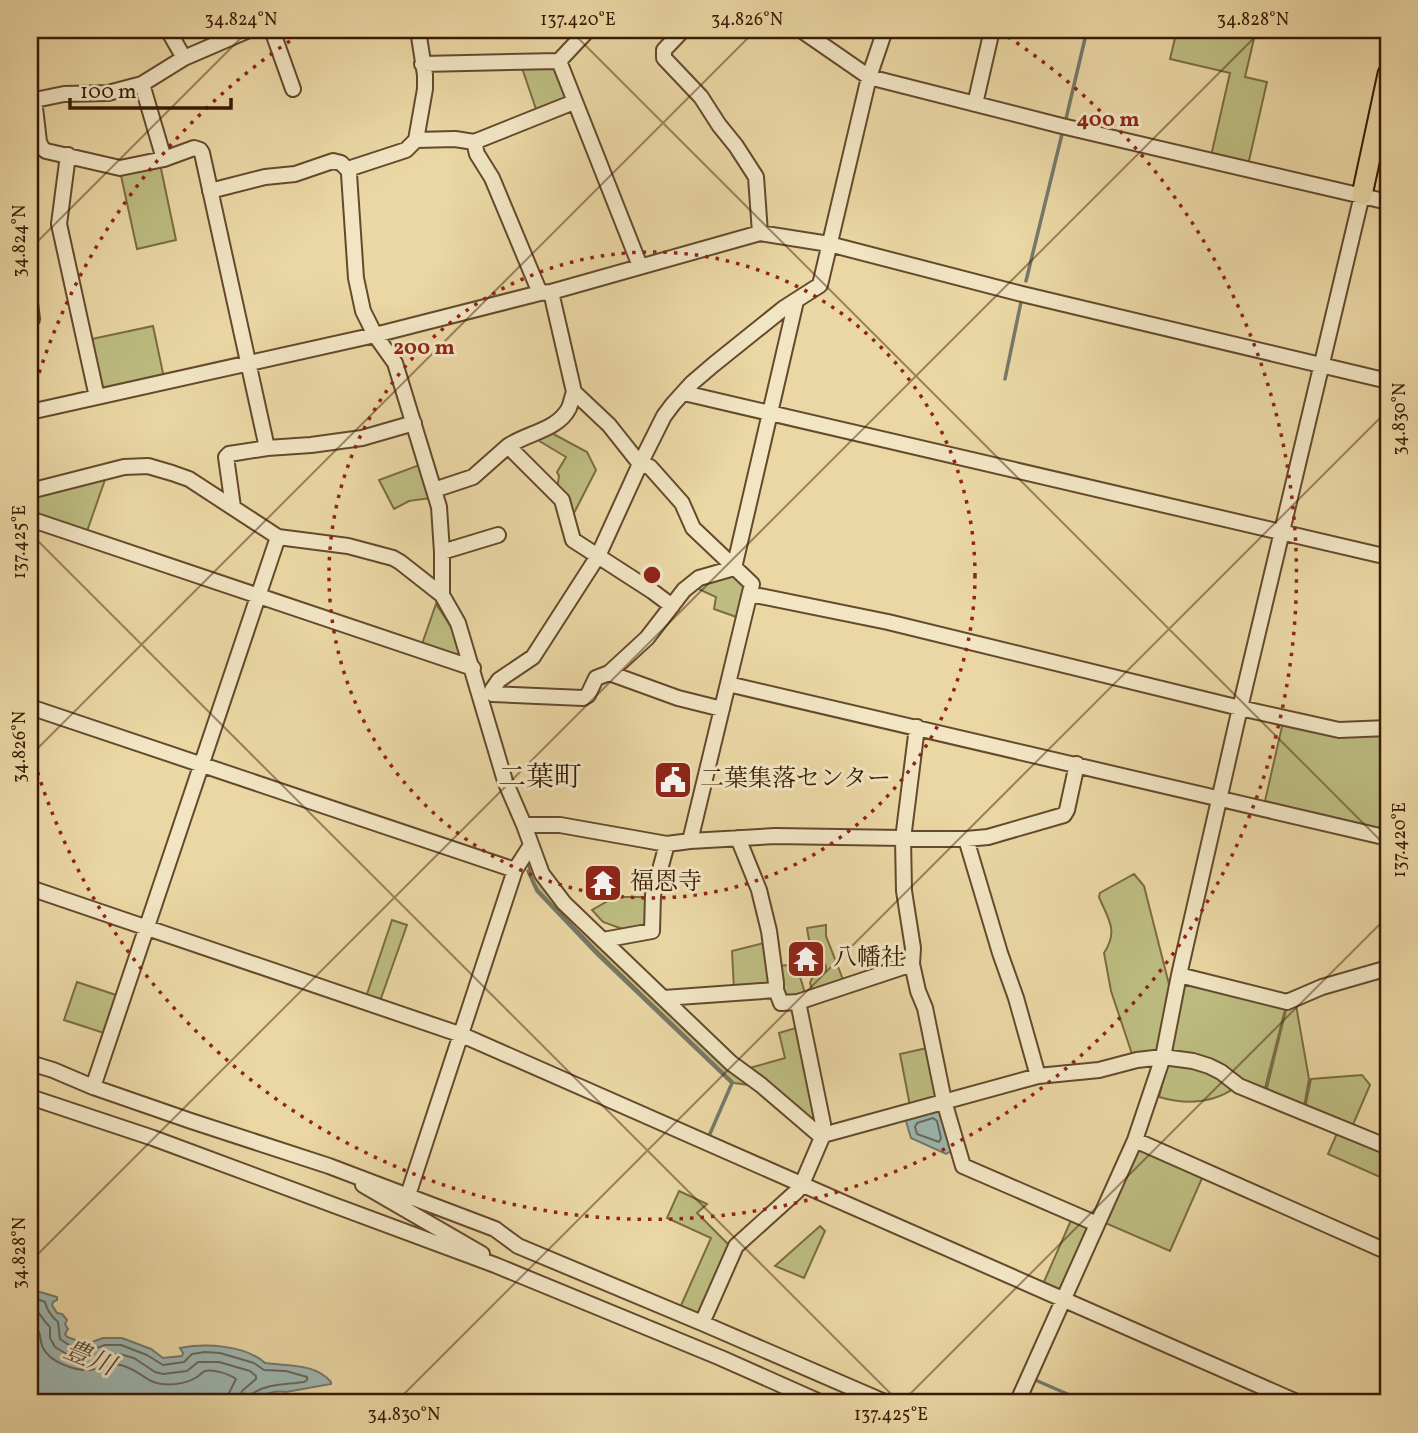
<svg xmlns="http://www.w3.org/2000/svg" width="1418" height="1433" font-family="Vollkorn,'Noto Serif JP',serif">
  <style>
    .green { fill: #bdbd81; stroke: #7b6c42; stroke-width: 2 }
    .water { fill: #9db7b2; stroke: #75786c; stroke-width: 2 }
    .lines { fill: none; stroke-linecap: round; stroke-linejoin: round }
    .shore { stroke: #6b685b; stroke-width: 2 }
    .stream { stroke: #75786c; stroke-width: 3.5 }
    .minor-casing { stroke: #65492c; stroke-width: 18 }
    .major-casing { stroke: #391a04; stroke-width: 23 }
    .minor { stroke: #f1e5c4; stroke-width: 14 }
    .major { stroke: #ead7a4; stroke-width: 19 }
    .ticks { fill: none; stroke: #391a04; stroke-width: 2; stroke-opacity: 0.45 }
    .ring { fill: none; stroke: #8f2418; stroke-width: 3.5; stroke-dasharray: 3.5 7 }
    .labels { text-anchor: middle; dominant-baseline: central; stroke-width: 6; stroke-linejoin: round; paint-order: stroke }
    .poi-label { font-size: 24px; fill: #391a04; stroke: #f1e5c4; text-anchor: start }
    .water-label { font-size: 26px; font-style: italic; fill: #574938; stroke: #f1e5c4 }
    .quarter-label { font-size: 28px; fill: #391a04; stroke: #f1e5c4 }
    .centre { fill: #8f2418; stroke: #f1e5c4; stroke-width: 3.5 }
    .ring-label { font-size: 21px; text-anchor: middle; font-weight: bold; fill: #8f2418; stroke: #f1e5c4; stroke-width: 6; stroke-linejoin: round; paint-order: stroke }
    .neatline { fill: none; stroke: #391a04; stroke-width: 2.5 }
    .ticks-label { font-size: 18px; text-anchor: middle; fill: #391a04 }
  </style>
  <rect width="100%" height="100%" fill="#ead7a4"/>
  <filter id="stains"><feTurbulence type="fractalNoise" baseFrequency=".00286" numOctaves="4"/><feColorMatrix values="0 0 0 0 .2 0 0 0 0 .09 0 0 0 0 .02 0 0 0 .5 -.17"/></filter>
  <radialGradient id="worn" r=".72"><stop offset=".6" stop-color="#630" stop-opacity="0"/><stop offset="1" stop-color="#630" stop-opacity=".3"/></radialGradient>
  <path class="green" d="M1177 30H1256L1245 77 1267 82 1248 165 1211 156 1230 73 1170 59Z
    M521 65H553L568 96 566 100 537 112Z
    M160 164 176 240 137 249 120 171Z
    M153 326 164 378 99 392 87 340Z
    M546 430 587 452 596 470 572 517 557 489 559 476 557 472 566 457 531 436Z
    M422 464 431 498 409 501 394 509 379 480Z
    M107 474 86 534 30 515V494Z
    M732 573 745 587 739 618 714 609 716 597 692 586Z
    M436 604C445 617 464 643 459 660L421 647Z
    M1283 722 1388 734V830L1265 801Z
    M531 862 539 877 757 1086 734 1083 599 953 538 890 533 880 528 865Z
    M1134 874 1144 886 1172 996 1158 1054 1133 1057 1111 991 1104 953C1119 930 1108 919 1099 897L1100 893Z
    M615 897H647L646 929 628 931 603 922 592 910Z
    M392 920 407 925 380 1001 366 997Z
    M826 925V936L844 982 816 991 812 989 810 983 812 978 826 971V966C813 950 810 950 807 928Z
    M768 942 772 987 734 990 732 951Z
    M790 965C800 972 802 982 805 994L789 996 783 994 778 966Z
    M1185 981 1286 1006 1264 1092 1242 1082 1234 1074 1198 1055 1170 1050Z
    M77 982 119 996 107 1034 64 1020Z
    M1296 1005 1309 1079 1304 1107 1266 1092 1287 1006Z
    M799 1027 819 1128 746 1069 785 1058 779 1033Z
    M927 1048 939 1099 910 1106 900 1054Z
    M1168 1060 1193 1064 1235 1088C1211 1104 1186 1105 1159 1097Z
    M1362 1075 1370 1085 1352 1127 1305 1108 1311 1079Z
    M1338 1131 1388 1152V1160L1380 1177 1328 1154Z
    M1137 1147 1203 1176 1170 1251 1103 1222Z
    M679 1191 707 1204 697 1213 729 1245 700 1318 679 1310 711 1238 667 1218Z
    M1072 1218 1091 1226 1062 1292 1043 1284Z
    M820 1226 825 1231 804 1278 775 1266Z"/>
  <path class="water" d="M941 1109 952 1151 946 1154 911 1138 905 1118Z
    M30 1289 57 1297V1300L53 1302 52 1305 57 1313 62 1314 67 1320 65 1324 68 1329 65 1334 67 1337 87 1344 103 1338H122L151 1349 163 1358 182 1356 183 1353 180 1348C205 1343 245 1345 265 1363 287 1366 315 1363 331 1382V1384L286 1392C273 1390 261 1395 251 1403H30Z"/>
  <g class="lines">
    <path class="shore" d="M933 1118 937 1121 941 1138 939 1142 917 1134 915 1127 917 1123Z
      M30 1296 45 1302C47 1311 51 1316 58 1322L60 1339 72 1347 88 1351 105 1345H121L147 1355 163 1365 184 1362 192 1354 205 1352 220 1353 254 1363 264 1370 286 1371 307 1377V1380L304 1382C284 1385 266 1383 249 1396L247 1403
      M30 1306C39 1309 42 1320 50 1327V1338L55 1347 68 1355 83 1359 97 1358 108 1354H119L134 1358 155 1372 163 1374 187 1371 198 1362H219L250 1371 256 1376V1379L242 1391 239 1403
      M30 1319C32 1323 37 1328 39 1332 41 1337 40 1342 43 1348 50 1362 74 1371 90 1370 101 1369 110 1362 121 1365 146 1372 145 1387 176 1384 183 1383 191 1381 197 1377 199 1376 202 1372 205 1371 214 1369 229 1374 236 1379L229 1393 228 1403"/>
    <path class="stream" d="M1065 123 1087 30
      M1026 281 1063 130
      M1005 379 1021 302
      M528 871 537 891 598 955 732 1083 709 1136 800 1176
      M1033 1379 1088 1403"/>
    <g class="minor-casing">
      <path id="minor" d="M168 30 184 58
        M272 30 293 89
        M418 30 425 75V89L416 140 406 150 351 168 349 174 356 278 363 311 375 335 395 363 439 507 442 552V595
        M683 30 664 50V58L701 97 719 125 736 146 756 177 760 233
        M801 30 869 77 1062 126 1388 202
        M559 61 640 266
        M422 64 559 61 588 30
        M142 84 164 159
        M34 99 39 142 42 148 46 151 120 168 164 159 194 148 200 150 202 153 267 448
        M30 101 64 94 108 93 142 84 184 58 249 30
        M975 104 992 30
        M416 140 455 139 474 142 574 102
        M474 142 477 154 492 178 540 293
        M68 155 59 224 97 397
        M210 191 265 177 295 174 333 161 341 163 349 171
        M551 292 574 392 609 425 640 464 650 467 682 503 693 528 752 584 690 841
        M30 303 32 319 30 321
        M684 393 1388 557
        M30 412 375 335 540 293 551 292 760 233 829 244 1022 294 1388 381
        M508 446C527 433 558 430 569 408 571 403 572 397 574 392
        M434 490 473 477 508 446 562 500 573 540 652 591 672 606
        M30 491 124 467 148 466 172 473 189 479 278 537 348 546 393 558 400 562 442 595 458 623 505 781 524 825 542 874 564 903 731 1063 761 1085 817 1133 823 1135 1038 1076 1099 1070 1137 1060 1163 1057 1193 1061 1209 1066 1221 1072 1239 1086 1388 1147
        M233 507 226 457 229 454 267 448 311 445 362 438 414 423
        M30 519 473 668
        M442 552 498 535
        M734 568 796 301
        M750 594 888 622 1240 708 1339 730 1388 728
        M609 673 647 638 684 590 699 578 734 568
        M728 684 1388 838
        M30 707 515 870
        M722 709 678 698 609 673 596 678 588 695 583 698 493 694 492 690 499 680 533 657 598 556 640 464 664 416 673 404 692 383 713 365 784 308 820 285 869 77 885 30
        M917 727 903 839 904 891 913 948 912 964 918 991 925 1008 944 1101 963 1166 1097 1224
        M524 825H560L667 844 690 841 775 836 966 839 988 837 1064 815 1067 810 1077 764
        M738 838 759 890 769 931 776 983V990L781 1003 798 1002
        M966 839 1000 953 1016 998 1038 1076
        M30 888 462 1035 1299 1403
        M603 940 652 931 653 895 667 844
        M1179 975 1287 1002 1322 987 1388 968
        M664 998 776 990
        M30 1063 53 1070 93 1087 191 1121 329 1166 495 1229 518 1246 702 1323 887 1403
        M93 1087 278 537
        M30 1097 153 1138 495 1265 721 1358 822 1403
        M1135 1140 1388 1252
        M363 1185 482 1254
        M408 1195 515 870 531 845
        M702 1323 736 1246 797 1191 802 1184 823 1135V1124L798 1002 912 964
        M1017 1403 1135 1140 1163 1057 1179 975 1240 708 1362 195"/>
    </g>
    <g class="major-casing">
      <path id="major" d="M1362 195 1388 74"/>
    </g>
    <use href="#minor" class="minor"/>
    <use href="#major" class="major"/>
  </g>
  <path class="ticks" d="M570 30 1388 848M30 249 249 30M30 533 900 1403M30 756 756 30M30 1262 1262 30M395 1403 1388 410M901 1403 1388 916"/>
  <g class="ring">
    <circle cx="652" cy="575" r="323"/>
    <path d="M30 403A645 645 0 0 1 305 31M999 31A645 645 0 1 1 30 747"/>
  </g>
  <defs>
    <g id="civic-square" transform="scale(2.0125)"><rect x="-9" y="-9" width="18" height="18" rx="4" fill="#8f2418" stroke="#f1e5c4"/><path d="M-.6-6.5H3V-4.5H.6V-3L4-1V1h2V6H-6V1h2V-1L-.6-3ZM-1.2 2.5V6h2.4V2.5Z" fill="#fff"/></g>
    <g id="temple-square" transform="scale(2.0125)"><rect x="-9" y="-9" width="18" height="18" rx="4" fill="#8f2418" stroke="#f1e5c4"/><path d="M0-6L5-2H3V0L6.5 2.5H4V6H1.5V3h-3V6H-4V2.5H-6.5L-3 0V-2H-5Z" fill="#fff"/></g>
  </defs>
  <g fill-rule="evenodd">
    <use href="#civic-square" x="673" y="780"/>
    <use href="#temple-square" x="603" y="883"/>
    <use href="#temple-square" x="806" y="959"/>
  </g>
  <g class="labels">
    <g class="poi-label">
      <text x="700" y="780">二葉集落センター</text>
      <text x="630" y="883">福恩寺</text>
      <text x="833" y="959">八幡社</text>
    </g>
    <g class="water-label">
      <text transform="translate(89 1359) rotate(22)">豊川</text>
    </g>
    <g class="quarter-label">
      <text x="540" y="778">二葉町</text>
    </g>
  </g>
  <circle cx="652" cy="575" r="10" class="centre"/>
  <g class="ring-label">
    <text x="1108" y="126">400 m</text>
    <text x="424" y="354">200 m</text>
  </g>
  <rect width="1418" height="1433" fill="none" stroke="#ead7a4" stroke-width="77"/>
  <path d="M70 98v10h161v-10" fill="none" stroke="#391a04" stroke-width="3.5"/>
  <text x="80" y="98" font-size="21" fill="#391a04" stroke="#f1e5c4" stroke-width="5" paint-order="stroke">100 m</text>
  <rect x="38" y="38" width="1342" height="1356" class="neatline"/>
  <g class="ticks-label">
    <text x="241" y="25">34.824°N</text>
    <text x="578" y="25">137.420°E</text>
    <text x="747" y="25">34.826°N</text>
    <text x="1253" y="25">34.828°N</text>
    <text transform="translate(19 241) rotate(-90)" y="6">34.824°N</text>
    <text transform="translate(1399 419) rotate(-90)" y="6">34.830°N</text>
    <text transform="translate(19 542) rotate(-90)" y="6">137.425°E</text>
    <text transform="translate(19 747) rotate(-90)" y="6">34.826°N</text>
    <text transform="translate(1399 840) rotate(-90)" y="6">137.420°E</text>
    <text transform="translate(19 1253) rotate(-90)" y="6">34.828°N</text>
    <text x="404" y="1420">34.830°N</text>
    <text x="891" y="1420">137.425°E</text>
  </g>
  <rect width="100%" height="100%" filter="url(#stains)"/>
  <rect width="100%" height="100%" fill="url(#worn)"/>
</svg>
